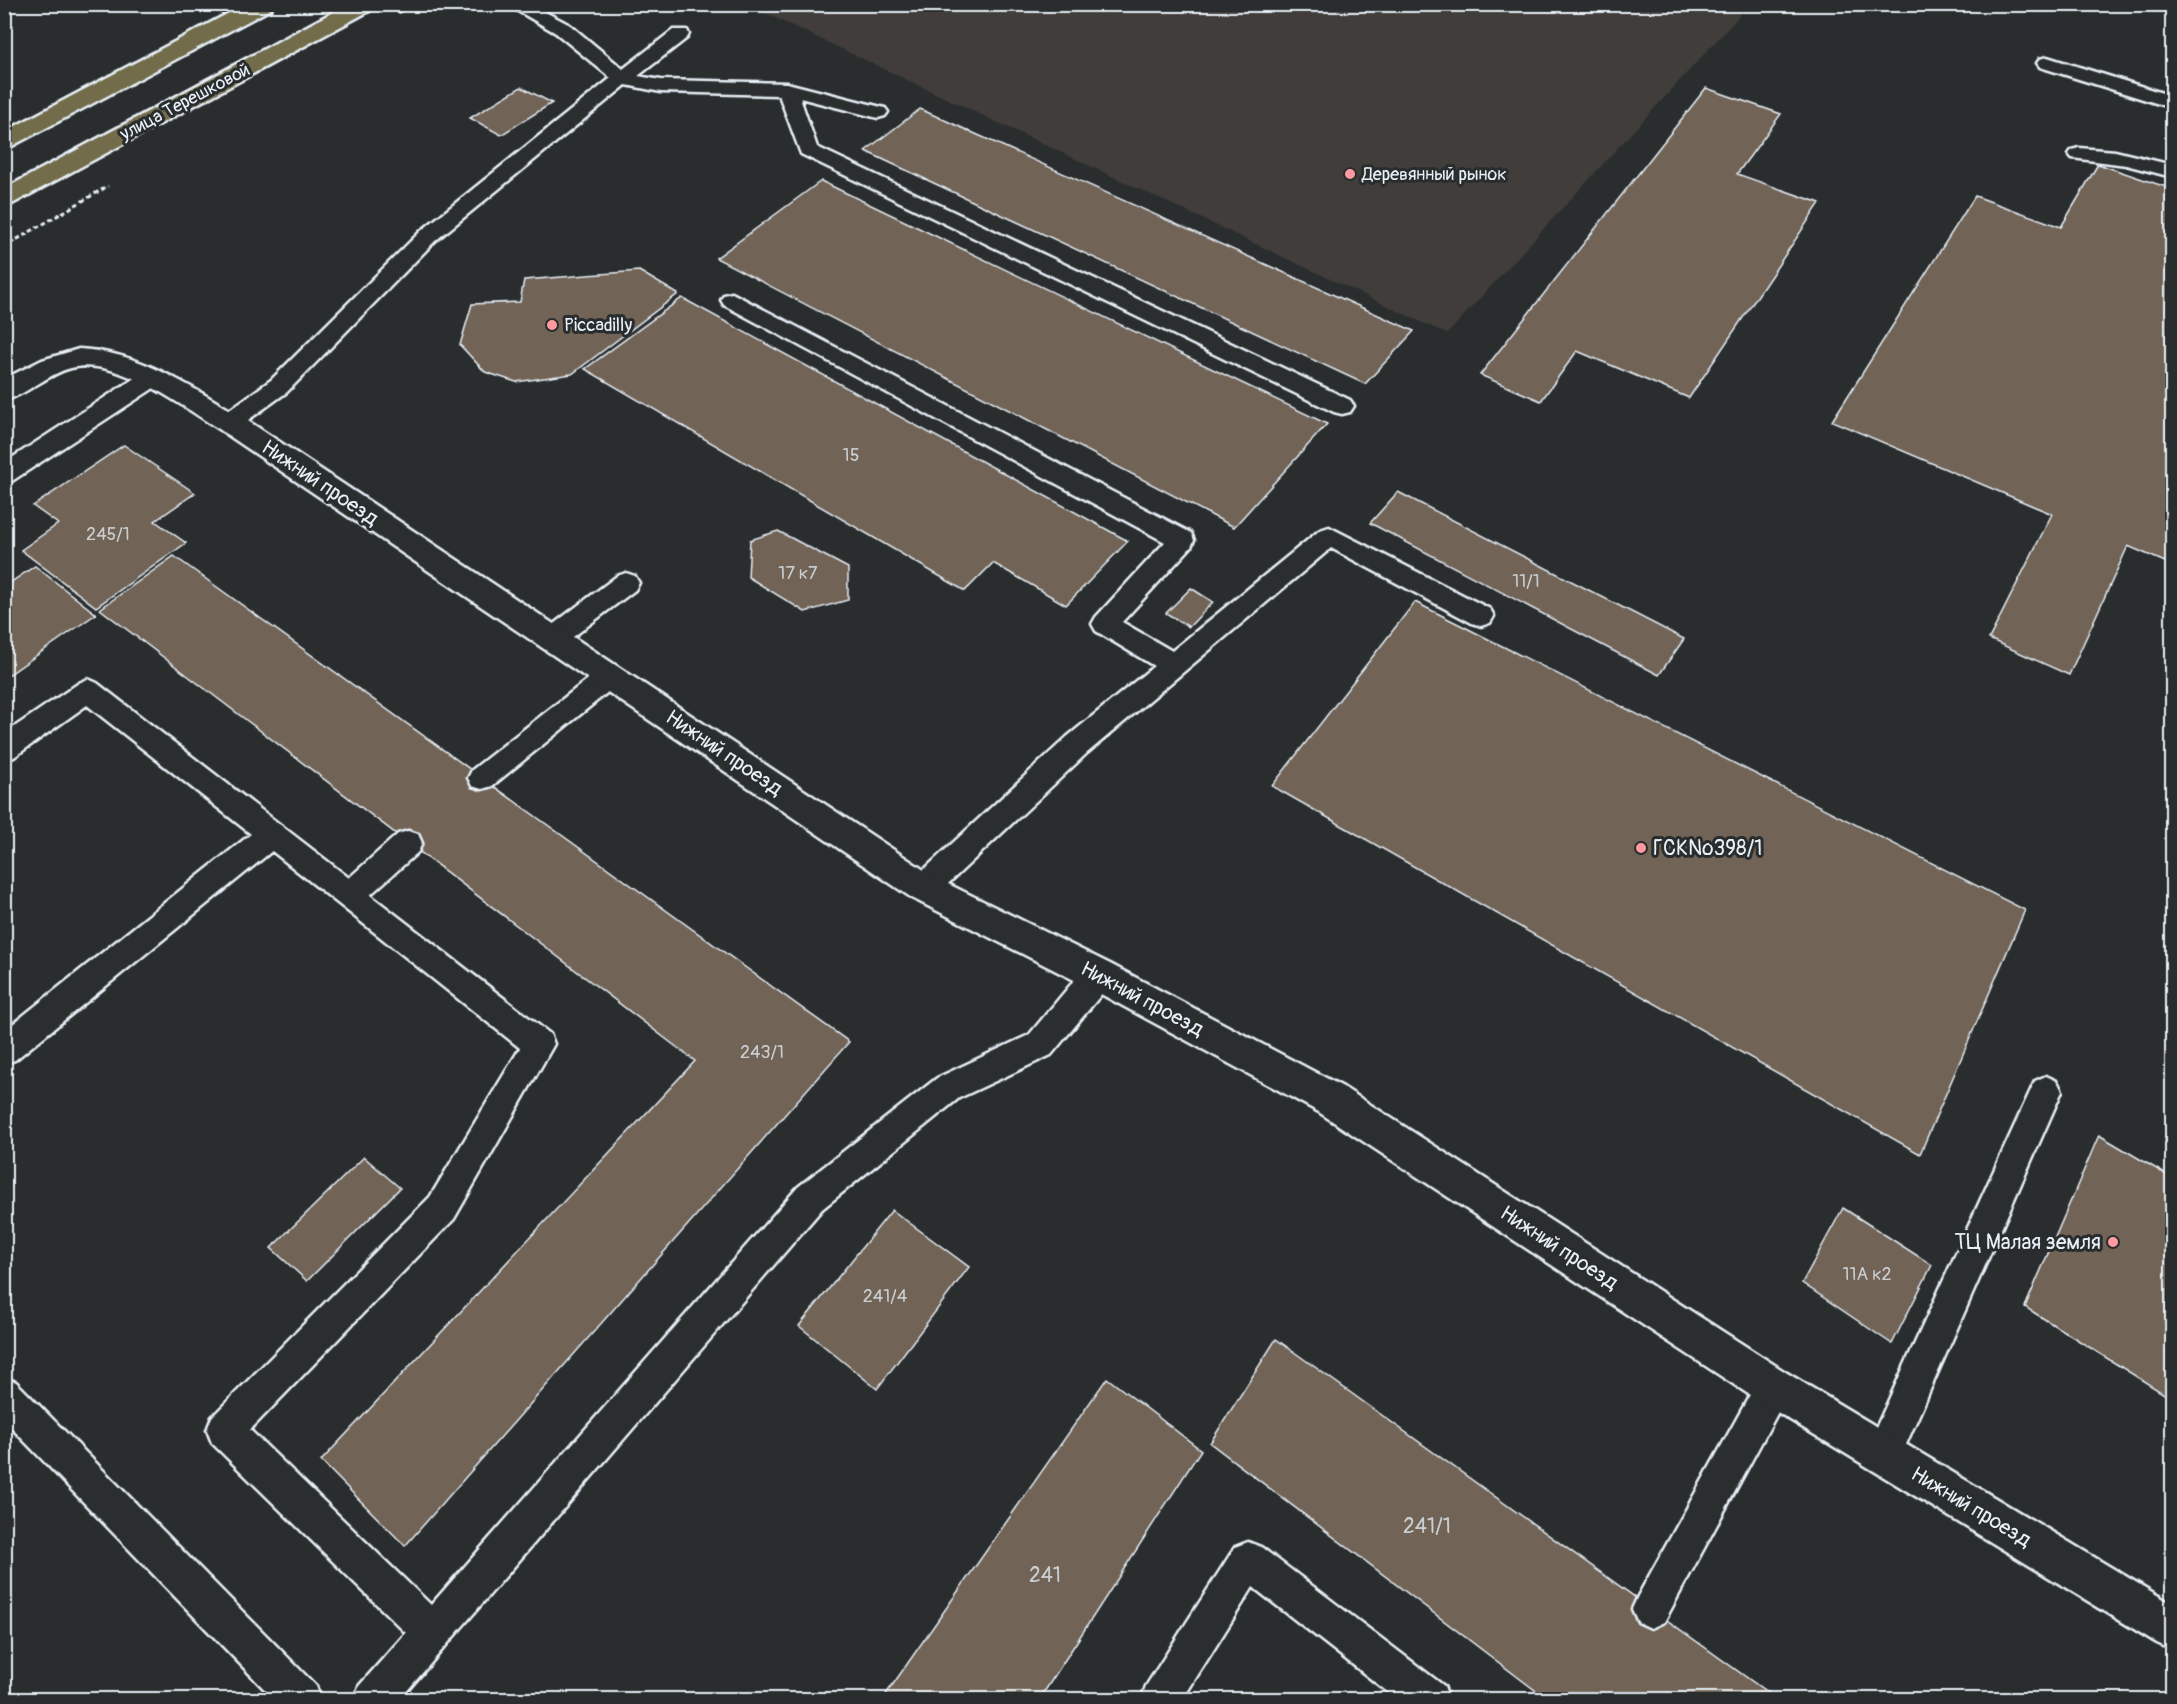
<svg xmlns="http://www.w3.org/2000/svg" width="2177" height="1704" font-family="Pangolin,sans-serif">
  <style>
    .built { fill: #3f3e3a }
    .building { fill: #716457; stroke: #e8f1f8; stroke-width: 1.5 }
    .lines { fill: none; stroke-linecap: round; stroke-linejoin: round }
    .lane-casing { stroke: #e8f1f8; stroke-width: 5 }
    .street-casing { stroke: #e8f1f8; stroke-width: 5 }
    .primary-casing { stroke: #e8f1f8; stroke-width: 5 }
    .path { stroke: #e8f1f8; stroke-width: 3; stroke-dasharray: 4.5 3; stroke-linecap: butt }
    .lane { fill: #2a2d2e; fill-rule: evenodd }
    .street { fill: #2a2d2e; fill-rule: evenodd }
    .primary { fill: #726c4b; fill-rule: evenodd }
    .poi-dot { fill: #ff9aa2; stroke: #2a2d2e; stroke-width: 2 }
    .labels { text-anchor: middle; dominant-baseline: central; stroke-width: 6; stroke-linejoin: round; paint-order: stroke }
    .far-street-label { font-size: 18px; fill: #e8f1f8; stroke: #2a2d2e }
    .far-poi-label { font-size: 18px; fill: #e8f1f8; stroke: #2a2d2e; text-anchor: start }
    .number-label { font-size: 18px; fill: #caced0 }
    .street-label { font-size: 21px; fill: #e8f1f8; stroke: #2a2d2e }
    .poi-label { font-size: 21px; fill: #e8f1f8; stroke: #2a2d2e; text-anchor: start }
    .near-number-label { font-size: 21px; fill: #caced0 }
  </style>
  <rect width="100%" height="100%" fill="#2a2d2e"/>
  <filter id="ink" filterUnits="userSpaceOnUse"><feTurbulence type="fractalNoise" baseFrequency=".0167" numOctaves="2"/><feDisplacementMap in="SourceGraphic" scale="12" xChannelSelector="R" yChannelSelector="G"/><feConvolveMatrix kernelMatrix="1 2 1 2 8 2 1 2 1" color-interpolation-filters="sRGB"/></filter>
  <g filter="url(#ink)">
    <path class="built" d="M1714 5 1741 14 1447 334 748 5Z"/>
    <path class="building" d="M521 87 552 103 501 135 470 118Z
      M1706 88 1781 114 1737 174 1820 203 1689 398 1577 351 1541 401 1480 375Z
      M920 109 1414 331 1365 384 865 151Z
      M2098 164 2172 189V565L2128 546 2069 675 1989 639 2052 514 1832 421 1975 196 2061 227Z
      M821 181 1327 424 1234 527 716 258Z
      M639 271 678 294 572 374 516 382 485 372 460 345 472 304 520 302 524 280Z
      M682 298 1128 541 1066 605 993 563 965 591 585 369Z
      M124 445 195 493 155 521 186 543 96 607 21 550 58 524 33 506Z
      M1398 492 1684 639 1659 675 1370 523Z
      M778 531 848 568V600L805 612 748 577 750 540Z
      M174 556 849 1042 405 1546 321 1461 695 1061 100 609Z
      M35 566 96 614 4 678V587Z
      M1191 588 1213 602 1189 627 1166 613Z
      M1415 602 2025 910 1920 1154 1272 786Z
      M2099 1135 2172 1178V1399L2025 1307Z
      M364 1157 400 1188 307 1281 271 1248Z
      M1843 1208 1932 1265 1892 1344 1802 1283Z
      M892 1210 969 1267 877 1389 799 1326Z
      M1276 1339 1778 1700H1548L1210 1443Z
      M1107 1378 1201 1450 1039 1700H882Z"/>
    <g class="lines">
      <g class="lane-casing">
        <path id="lane" d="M506 4H530L570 25 623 69 673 30H687L689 34 687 38 638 76 661 80 787 83 885 108 888 112 885 116 878 118 800 98 817 147 1350 400 1354 406 1350 412 1342 414 1334 412 801 154 779 95 661 92 626 85 435 241 287 392 237 428 229 430 221 428 217 422 221 416 271 380 421 231 611 78 556 33Z
          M2047 57 2172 96V108L2040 67 2037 63 2040 59Z
          M2079 148 2115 151 2172 165V177L2126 165 2072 158 2069 154 2072 150Z
          M732 293 1191 533 1194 540 1191 547 1122 622 1172 651 1320 530 1329 527 1490 609 1494 616 1490 623 1481 626 1472 623 1331 548 1087 753 934 897 924 901 914 897 910 888 914 879 1067 737 1154 666 1096 631 1092 624 1096 617 1165 542 724 305 721 300 724 295Z
          M152 370 160 372 163 378 160 384 12 481 4 483V463L144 372Z
          M626 573 635 576 639 583 635 590 561 646 552 649 543 646 539 639 543 632 617 576Z
          M610 666 619 669 623 676 619 683 492 786 482 789 472 786 468 778 472 770 601 669Z
          M88 679 97 683 349 878 398 834 408 831 418 834 422 843 418 852 370 895 550 1034 554 1044 454 1219 250 1430 431 1605 798 1187 937 1078 1029 1035 1087 965 1098 961 1109 965 1113 975 1109 985 1051 1055 959 1098 822 1209 399 1700H354L359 1686 406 1633 212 1443 207 1430 212 1417 430 1197 520 1048 272 851 15 1060 4 1064V1031L251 834 87 705 14 757 4 760V734L79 683Z
          M2046 1076 2057 1081 2062 1091 1896 1467 1883 1472 1870 1467 1865 1454 1870 1441 2035 1081Z
          M1773 1370 1785 1375 1790 1387 1785 1399 1664 1622 1651 1628 1638 1622 1632 1609 1638 1596 1761 1375Z
          M4 1377 16 1382 316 1686 321 1700H275L4 1420Z
          M1248 1542 1261 1547 1444 1686 1449 1700H1398L1253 1587 1182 1700H1141L1146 1686 1235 1547Z"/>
      </g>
      <g class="street-casing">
        <path id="street" d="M79 349C140 352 187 385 239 415L936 878 1110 964 1343 1087 1787 1373 2172 1604V1650L2157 1643 1759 1401 1317 1111 1086 986 912 898 219 429C182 406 117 356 71 368 47 374 28 394 4 401V379L42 360Z"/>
      </g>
      <g class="primary-casing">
        <path id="primary" d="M246 4H273L271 9 12 146 4 148V132Z
          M348 4H375L373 9 12 204 4 206V189Z"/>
      </g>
      <path class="path" d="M398 13 413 4
        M4 247 108 186"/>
      <use href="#lane" class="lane"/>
      <use href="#street" class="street"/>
      <use href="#primary" class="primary"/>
    </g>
  </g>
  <g class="poi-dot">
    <circle cx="1350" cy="174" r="6"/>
    <circle cx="552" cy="325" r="6"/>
    <circle cx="1641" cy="848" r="6"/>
    <circle cx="2113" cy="1242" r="6"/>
  </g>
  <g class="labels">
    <g class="far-street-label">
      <text transform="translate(185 102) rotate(-28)">улица Терешковой</text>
    </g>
    <g class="far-poi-label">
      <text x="1362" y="174">Деревянный рынок</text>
      <text x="564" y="325">Piccadilly</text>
    </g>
    <g class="number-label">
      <text x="851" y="455">15</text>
      <text x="108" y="534">245/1</text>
      <text x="798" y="573">17 к7</text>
      <text x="1526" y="581">11/1</text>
      <text x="762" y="1052">243/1</text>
      <text x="1867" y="1274">11А к2</text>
      <text x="885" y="1296">241/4</text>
    </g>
    <g class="street-label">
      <text transform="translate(320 483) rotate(34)">Нижний проезд</text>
      <text transform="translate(724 753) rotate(34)">Нижний проезд</text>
      <text transform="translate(1142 999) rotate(28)">Нижний проезд</text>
      <text transform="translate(1559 1248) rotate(33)">Нижний проезд</text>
      <text transform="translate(1971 1507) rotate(31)">Нижний проезд</text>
    </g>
    <g class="poi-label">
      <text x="1653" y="848">ГСК№398/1</text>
      <text x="2101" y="1242" text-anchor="end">ТЦ Малая земля</text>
    </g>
    <g class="near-number-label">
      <text x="1427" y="1526">241/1</text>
      <text x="1045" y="1575">241</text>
    </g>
  </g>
  <rect width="2177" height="1704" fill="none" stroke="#2a2d2e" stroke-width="24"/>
  <rect x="12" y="12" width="2153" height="1680" fill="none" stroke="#e8f1f8" stroke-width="2" filter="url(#ink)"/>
</svg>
